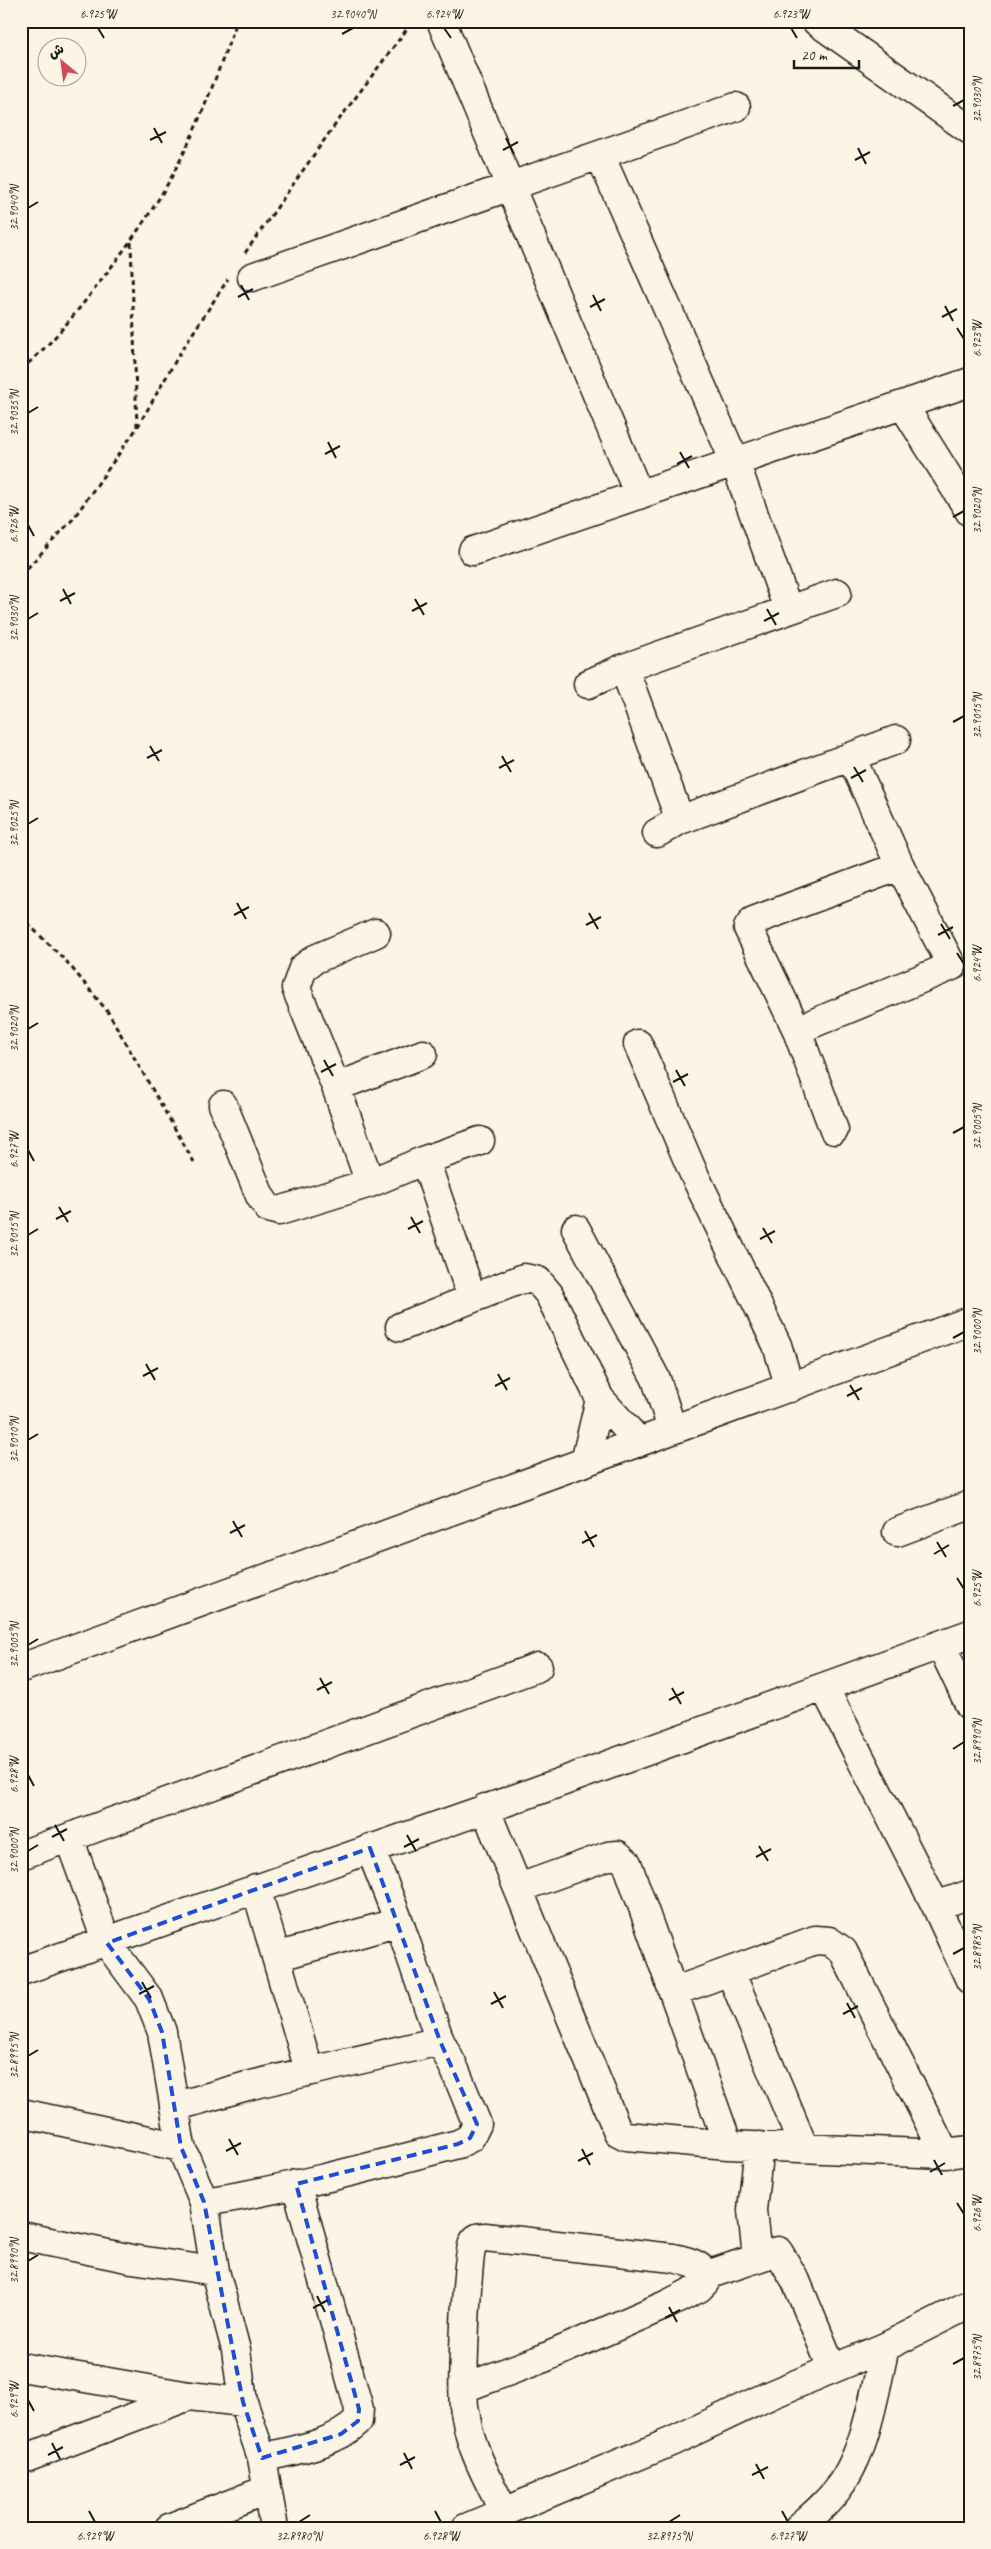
<svg xmlns="http://www.w3.org/2000/svg" width="991" height="2549" font-family="Caveat,'Playpen Sans Arabic',sans-serif">
  <style>
    .lines { fill: none; stroke-linecap: round; stroke-linejoin: round }
    .minor-casing { stroke: #1c1c1c; stroke-width: 31 }
    .major-casing { stroke: #1c1c1c; stroke-width: 31 }
    .path { stroke: #1c1c1c; stroke-width: 3; stroke-dasharray: 5 4; stroke-linecap: butt }
    .minor { stroke: #fcf5e5; stroke-width: 28 }
    .major { stroke: #fcf5e5; stroke-width: 28 }
    .marked { fill: none; stroke: #1d4ed8; stroke-width: 4; stroke-dasharray: 10 6; stroke-linejoin: round }
    .ticks { fill: none; stroke: #1c1c1c; stroke-width: 2 }
    .neatline { fill: none; stroke: #1c1c1c; stroke-width: 2 }
    .ticks-label { font-size: 12px; text-anchor: middle; fill: #1c1c1c }
  </style>
  <rect width="100%" height="100%" fill="#fcf5e5"/>
  <filter id="ink" filterUnits="userSpaceOnUse"><feTurbulence type="fractalNoise" baseFrequency=".02" numOctaves="2"/><feDisplacementMap in="SourceGraphic" scale="10" xChannelSelector="R" yChannelSelector="G"/><feConvolveMatrix kernelMatrix="1 2 1 2 8 2 1 2 1" color-interpolation-filters="sRGB"/></filter>
  <g filter="url(#ink)">
    <g class="lines">
      <g class="minor-casing">
        <path id="minor" d="M816 21 970 130
          M442 23 639 495
          M600 155 735 462 788 609
          M252 277 736 107
          M903 405 970 512
          M473 551 970 382
          M624 668 680 820
          M588 684 624 668 837 593
          M657 833 680 820 896 740
          M797 1030 952 966 900 866 851 757
          M638 1044 693 1172 777 1345 790 1388
          M336 1087 423 1054
          M223 1105 260 1196 268 1208 279 1211 370 1183 425 1160 480 1141
          M834 1130 796 1028 748 928 753 921 761 918 900 866
          M425 1160 472 1298
          M370 1183 336 1087 296 988 303 968 315 959 376 933
          M576 1229 656 1379 672 1429
          M400 1327 524 1278 538 1281 549 1294 600 1399 639 1442
          M585 1462 600 1399
          M897 1532 970 1505
          M941 1645 970 1706
          M824 1687 936 1906 970 1980
          M485 1808 618 2132 626 2136 728 2145 945 2154
          M69 1838 107 1943 149 1999 162 2032 181 2147 204 2202 215 2271 236 2350 243 2402 262 2458 274 2528
          M370 1848 399 1922
          M21 1855 538 1667
          M256 1888 309 2070
          M519 1888 608 1856 618 1855 627 1863 728 2145
          M936 1906 970 1894
          M276 1957 399 1922 440 2041
          M21 1971 517 1798 970 1634
          M730 1971 804 2148
          M673 1992 815 1940 829 1941 843 1951 945 2154 970 2151
          M174 2107 247 2086 440 2041 455 2070 477 2124 470 2138 458 2144C374 2166 290 2189 204 2202
          M21 2113 181 2147
          M21 2236 132 2259 215 2271
          M757 2258 752 2210 759 2146
          M707 2275 778 2251 796 2281 832 2368
          M21 2367 189 2396 243 2402
          M464 2388 544 2358 668 2304 699 2288 705 2282 707 2275C699 2263 686 2261 673 2258L485 2237C479 2237 476 2237 473 2243 466 2256 462 2385 464 2406 465 2413 467 2421 468 2428 475 2457 491 2485 504 2512
          M262 2458C293 2450 334 2445 358 2421L359 2409 296 2184
          M21 2460 189 2396
          M169 2528 266 2490
          M466 2528 673 2441 770 2395 885 2347 970 2304
          M798 2528C813 2515 828 2503 839 2487 866 2452 875 2390 885 2347"/>
      </g>
      <g class="major-casing">
        <path id="major" d="M21 1668 970 1321"/>
      </g>
      <path class="path" d="M131 242 137 427
        M245 253 332 129 413 21
        M21 369C49 347 71 319 93 291 119 257 145 223 167 185 196 134 216 77 237 21
        M21 575 73 519 137 428 180 353 228 279
        M21 917 67 962 108 1012 194 1162"/>
      <use href="#minor" class="minor"/>
      <use href="#major" class="major"/>
    </g>
  </g>
  <path class="marked" d="M370 1848 440 2041 477 2124 470 2138 458 2144 296 2184 359 2409 358 2421 341 2434 262 2458 243 2402 204 2202 181 2147 162 2032 149 1999 107 1943Z"/>
  <path class="ticks" d="M98 28 104 38M444 28 451 38M791 28 797 38M342 34 353 28M953 106 964 100M154 128 162 143M506 138 514 154M150 140 166 132M858 148 866 164M503 150 518 142M855 160 870 152M28 208 38 202M241 285 249 300M593 295 601 311M238 297 253 289M945 306 953 321M590 307 605 299M942 317 957 309M957 328 964 339M28 413 38 407M328 442 336 458M680 452 689 468M325 454 340 446M677 464 692 456M953 517 964 511M28 525 34 536M63 589 71 604M415 599 424 615M60 601 75 593M767 609 776 625M412 611 427 603M28 619 38 613M764 621 779 613M953 722 964 716M150 746 159 761M502 756 511 772M147 758 162 750M854 767 863 782M499 768 514 760M851 778 866 770M28 824 38 818M237 903 246 919M589 913 598 929M234 915 249 907M941 924 950 939M586 925 601 917M938 935 953 927M957 953 964 964M28 1029 38 1023M324 1060 333 1076M676 1070 685 1086M321 1072 336 1064M673 1082 688 1074M953 1133 964 1127M28 1150 34 1161M59 1207 68 1222M411 1217 420 1233M56 1219 71 1211M763 1228 772 1243M408 1229 423 1221M28 1235 38 1229M760 1239 775 1231M953 1338 964 1332M146 1364 155 1380M498 1374 507 1390M143 1376 158 1368M850 1385 859 1400M495 1386 510 1378M847 1396 862 1388M28 1440 38 1434M233 1521 242 1537M585 1531 594 1547M230 1533 245 1525M937 1542 946 1557M582 1543 597 1535M934 1554 949 1545M957 1578 964 1589M28 1645 38 1639M320 1678 329 1694M672 1688 681 1704M317 1690 332 1682M669 1700 684 1692M953 1749 964 1742M28 1775 34 1786M55 1825 64 1841M407 1835 416 1851M52 1837 67 1829M759 1846 768 1861M404 1847 419 1839M28 1851 38 1845M756 1857 771 1849M953 1954 964 1948M142 1982 151 1998M494 1992 503 2008M139 1994 154 1986M847 2003 855 2018M491 2004 506 1996M843 2014 858 2006M28 2056 38 2050M229 2139 238 2155M582 2149 590 2165M226 2151 241 2143M934 2160 942 2175M578 2161 593 2153M930 2172 945 2163M957 2203 964 2214M28 2261 38 2255M317 2296 325 2312M669 2307 677 2322M313 2308 328 2300M665 2318 680 2310M953 2364 964 2358M28 2400 34 2411M52 2443 60 2459M404 2453 412 2469M48 2455 63 2447M756 2464 764 2479M400 2465 415 2457M752 2475 768 2467M89 2511 95 2522M435 2511 441 2522M782 2511 788 2522M299 2522 310 2515M669 2522 680 2515"/>
  <rect width="991" height="2549" fill="none" stroke="#fcf5e5" stroke-width="55"/>
  <g transform="translate(62 62) rotate(331)"><circle r="24" fill="#fcf5e5" stroke="#a29e95"/>
  <path d="M0-4L9 19L0 12L-9 19Z" fill="#d1495b"/>
  <text y="-8" font-size="14" font-weight="bold" text-anchor="middle" fill="#1c1c1c">ش</text>
  </g>
  <path d="M794 60v8h65v-8" fill="none" stroke="#1c1c1c" stroke-width="2.5"/>
  <text x="801" y="60" font-size="15" fill="#1c1c1c" stroke="#fcf5e5" stroke-width="4" paint-order="stroke">20 m</text>
  <rect x="28" y="28" width="936" height="2494" class="neatline"/>
  <g class="ticks-label">
    <text x="98" y="18">6.925°W</text>
    <text x="353" y="18">32.9040°N</text>
    <text x="444" y="18">6.924°W</text>
    <text x="791" y="18">6.923°W</text>
    <text transform="translate(977 100) rotate(-90)" y="4">32.9030°N</text>
    <text transform="translate(14 208) rotate(-90)" y="4">32.9040°N</text>
    <text transform="translate(977 339) rotate(-90)" y="4">6.923°W</text>
    <text transform="translate(14 413) rotate(-90)" y="4">32.9035°N</text>
    <text transform="translate(977 511) rotate(-90)" y="4">32.9020°N</text>
    <text transform="translate(14 525) rotate(-90)" y="4">6.926°W</text>
    <text transform="translate(14 619) rotate(-90)" y="4">32.9030°N</text>
    <text transform="translate(977 716) rotate(-90)" y="4">32.9015°N</text>
    <text transform="translate(14 824) rotate(-90)" y="4">32.9025°N</text>
    <text transform="translate(977 964) rotate(-90)" y="4">6.924°W</text>
    <text transform="translate(14 1029) rotate(-90)" y="4">32.9020°N</text>
    <text transform="translate(977 1127) rotate(-90)" y="4">32.9005°N</text>
    <text transform="translate(14 1150) rotate(-90)" y="4">6.927°W</text>
    <text transform="translate(14 1235) rotate(-90)" y="4">32.9015°N</text>
    <text transform="translate(977 1332) rotate(-90)" y="4">32.9000°N</text>
    <text transform="translate(14 1440) rotate(-90)" y="4">32.9010°N</text>
    <text transform="translate(977 1589) rotate(-90)" y="4">6.925°W</text>
    <text transform="translate(14 1645) rotate(-90)" y="4">32.9005°N</text>
    <text transform="translate(977 1742) rotate(-90)" y="4">32.8990°N</text>
    <text transform="translate(14 1775) rotate(-90)" y="4">6.928°W</text>
    <text transform="translate(14 1851) rotate(-90)" y="4">32.9000°N</text>
    <text transform="translate(977 1948) rotate(-90)" y="4">32.8985°N</text>
    <text transform="translate(14 2056) rotate(-90)" y="4">32.8995°N</text>
    <text transform="translate(977 2214) rotate(-90)" y="4">6.926°W</text>
    <text transform="translate(14 2261) rotate(-90)" y="4">32.8990°N</text>
    <text transform="translate(977 2358) rotate(-90)" y="4">32.8975°N</text>
    <text transform="translate(14 2400) rotate(-90)" y="4">6.929°W</text>
    <text x="95" y="2540">6.929°W</text>
    <text x="299" y="2540">32.8980°N</text>
    <text x="441" y="2540">6.928°W</text>
    <text x="669" y="2540">32.8975°N</text>
    <text x="788" y="2540">6.927°W</text>
  </g>
</svg>
